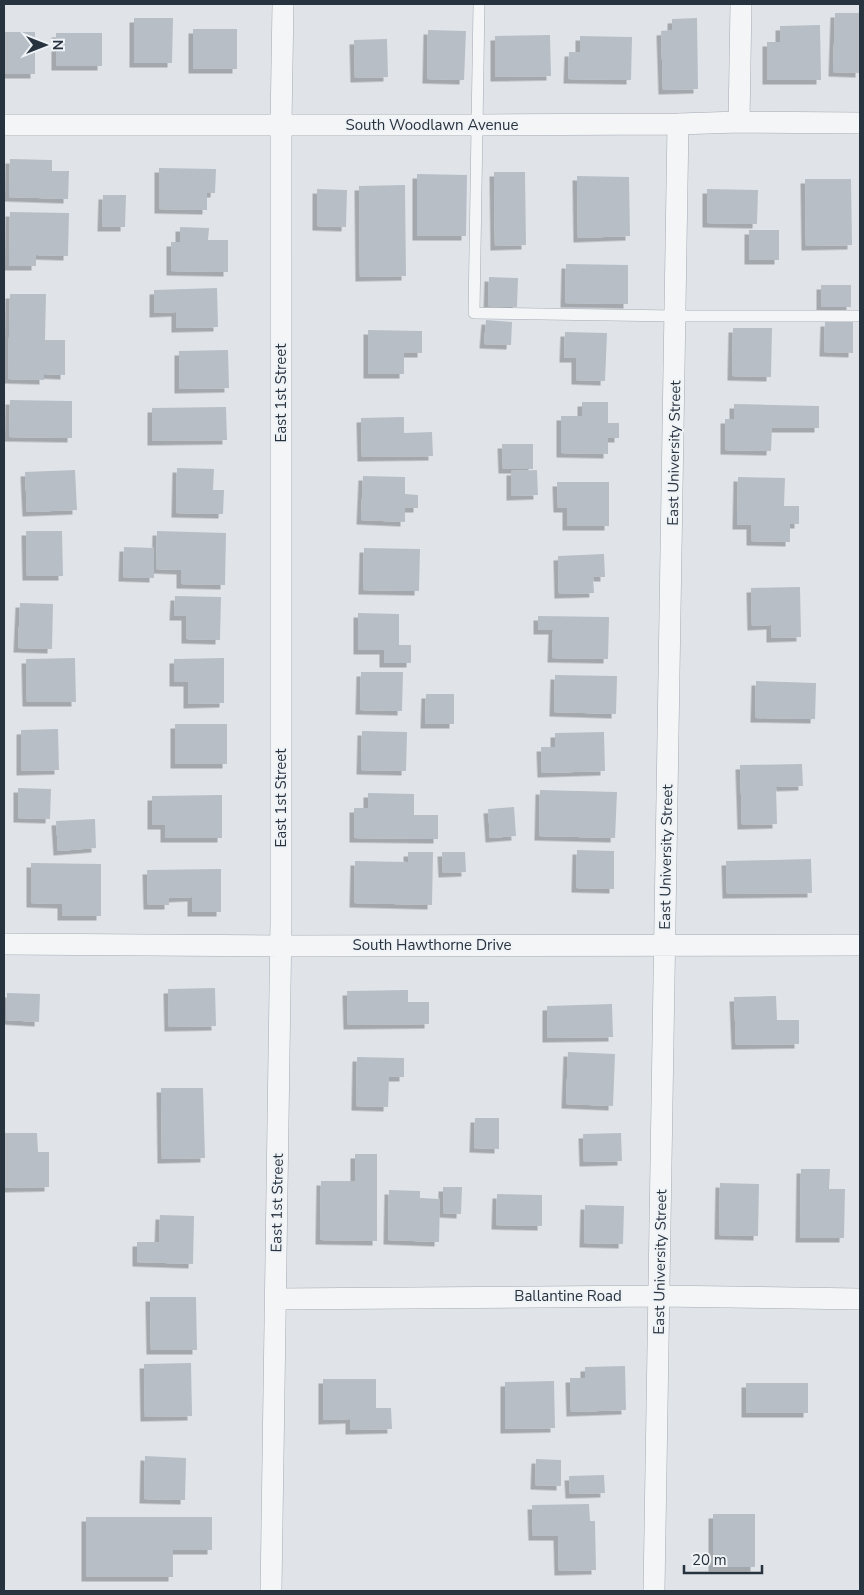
<svg xmlns="http://www.w3.org/2000/svg" width="864" height="1595" font-family="'Nunito Sans',sans-serif">
  <style>
    .building { fill: #b7bec6; filter: url(#shadow) }
    .lines { fill: none; stroke-linecap: round; stroke-linejoin: round }
    .service-casing { stroke: #a5abb3; stroke-width: 12 }
    .minor-casing { stroke: #a5abb3; stroke-width: 22 }
    .service { stroke: #f3f5f7; stroke-width: 11 }
    .minor { stroke: #f3f5f7; stroke-width: 21 }
    .labels { text-anchor: middle; dominant-baseline: central; stroke-width: 4; stroke-linejoin: round; paint-order: stroke }
    .street-label { font-size: 15px; fill: #283340; stroke: #eff3f6 }
  </style>
  <defs>
    <filter id="shadow"><feDropShadow dx="-4.5" dy="4.5" stdDeviation="0" flood-color="#0004"/></filter>
  </defs>
  <rect width="100%" height="100%" fill="#e0e4e9"/>
  <path class="building" d="M835 13H860V73L833 72Z
    M134 18H173L172 63H134Z
    M697 18 698 89 663 90 661 31 672 30V19Z
    M820 25 821 80H767V42H780V26Z
    M193 29H237V69H193Z
    M428 30 466 31 464 80 427 79Z
    M4 32H35V74H4Z
    M56 33H102V66H56Z
    M550 35 551 76 495 77V36Z
    M580 36 632 37 631 80 568 79 569 52H580Z
    M387 39 388 77 355 78 354 40Z
    M10 159 52 160V171H69L68 199 9 197Z
    M159 168 216 169 215 193H207V210L159 209Z
    M494 172H525L526 245 495 246Z
    M417 174 467 175 466 236H417Z
    M577 176 629 177 630 236 578 238Z
    M805 179H851L852 245 806 246Z
    M405 185 406 276 360 277 359 186Z
    M317 189 347 190 346 227 317 226Z
    M707 189 758 190 757 224 707 223Z
    M103 195H126L125 227H102Z
    M10 212 69 213 68 256 36 255V266H9Z
    M180 227 209 228 208 240H228V272L171 271V242H180Z
    M749 230H779V260H749Z
    M566 264 628 265V304L565 303Z
    M489 277 518 278 517 307 488 306Z
    M821 285H851V307H821Z
    M217 288 218 327 176 328V312L154 313V290Z
    M10 294H46L45 340H65V375L44 374V380L8 379Z
    M486 320 512 322 511 345 484 344Z
    M825 322H853V353L824 352Z
    M733 328H772L771 377 732 376Z
    M368 330 422 331V353H404V374H368Z
    M565 332 607 333 605 381 576 380V358H564Z
    M228 350 229 388 179 389V351Z
    M10 400 72 401V438L9 437Z
    M582 402H608V423H619V438H608V454L561 453V416H582Z
    M734 404 819 406V428H772L771 451 725 450V419H734Z
    M226 407 227 440 152 441V408Z
    M404 417V433L432 432 433 456 362 457 361 418Z
    M502 444H533V469H503Z
    M177 468 214 469 213 490H224L223 514 176 513Z
    M75 470 77 510 27 512 25 472Z
    M537 470 538 495 511 496V471Z
    M363 476 405 477V494L418 495V508H405V522L361 520Z
    M738 477 785 478 784 506H799V524H790V542L751 541V525H737Z
    M557 482H609V526H567V508H558Z
    M26 531H62L63 576H27Z
    M157 531 226 533 225 585 181 584V570L156 569Z
    M124 547 154 548V578L123 577Z
    M364 548 420 549 419 591 363 590Z
    M604 554 605 577H593L594 593 559 594 558 556Z
    M800 587 801 637 771 638V625L752 626 751 588Z
    M175 596 221 597 220 640 186 639V616H174Z
    M20 603 53 604 52 649 18 648Z
    M358 613 399 614V645H411V663H384V650H358Z
    M538 616 609 617 608 659 552 658 553 630H538Z
    M75 658 76 702H27L26 659Z
    M224 658V703L188 704V682H174V659Z
    M361 672H403L402 711 360 710Z
    M555 675 617 676 616 714 554 712Z
    M756 681 816 683 815 719 755 718Z
    M426 694H454V724H425Z
    M175 724H227V764H175Z
    M58 729 59 770 21 771V730Z
    M362 731 407 732 406 771 361 770Z
    M604 732 605 771 542 773 541 747H555V733Z
    M802 764 803 786 776 787 777 824 742 825 740 765Z
    M18 788 51 789 50 819 18 818Z
    M540 790 617 792 615 838 539 836Z
    M368 793 414 794V815H438V839L354 838V808H368Z
    M222 795V838H165V825H152V796Z
    M514 807 516 836 490 838 488 809Z
    M95 819 96 848 58 851 56 821Z
    M577 850 614 851V889L576 888Z
    M408 852H433L432 905 354 903 355 861 408 862Z
    M442 852H465L466 872 443 873Z
    M811 859 812 893 727 894 726 861Z
    M31 863 101 864V916H62V904L31 903Z
    M221 869V912H192V897L169 898V905H148L147 870Z
    M215 988 216 1026 169 1027 168 989Z
    M408 990V1002H429V1024L348 1025 347 991Z
    M7 993 40 994 39 1022 6 1020Z
    M776 996 777 1020H799V1044L736 1045 734 997Z
    M612 1004 613 1037 547 1038V1006Z
    M568 1052 615 1054 613 1106 566 1104Z
    M357 1057 404 1058V1077H389L388 1107 356 1106Z
    M161 1088H203L205 1158 162 1159Z
    M475 1118H499V1149L474 1148Z
    M4 1133H37L38 1152H49V1187L4 1188Z
    M621 1133 622 1161 584 1162 583 1134Z
    M355 1154H377V1241L320 1240 321 1181H355Z
    M801 1169H830L829 1189H845L844 1238H800Z
    M720 1183 759 1184 758 1236 719 1235Z
    M443 1187H462L461 1214 443 1213Z
    M389 1190 420 1191V1198L440 1199 439 1242 388 1240Z
    M497 1194 542 1195V1226L496 1225Z
    M585 1205 624 1206 623 1244 584 1243Z
    M160 1215 194 1216 193 1264 137 1262V1242H159Z
    M150 1297H196L197 1350H151Z
    M191 1363 192 1416 145 1417 144 1364Z
    M625 1366 626 1410 571 1412 570 1378H585V1367Z
    M323 1379H376V1408H391L392 1429 350 1430V1419L323 1420Z
    M554 1381 555 1428 505 1429V1382Z
    M746 1383H808V1413H746Z
    M145 1456 186 1458 185 1500 144 1499Z
    M536 1459 561 1460V1486L535 1485Z
    M604 1475 605 1493 570 1494 569 1476Z
    M589 1504 590 1521H595L596 1570 559 1571 558 1536H533L532 1505Z
    M713 1514H755V1567H713Z
    M86 1517H212V1550H173V1577H86Z"/>
  <g class="lines">
    <g class="service-casing">
      <path id="service" d="M479 4 474 313 676 316H860"/>
    </g>
    <g class="minor-casing">
      <path id="minor" d="M739 122 741 4
        M4 125H478L678 124 739 122 860 123
        M4 944 281 946 860 945
        M276 1299 659 1296 860 1299
        M271 1591 281 922V124L283 4
        M654 1591 678 124"/>
    </g>
    <use href="#service" class="service"/>
    <use href="#minor" class="minor"/>
  </g>
  <g class="labels">
    <g class="street-label">
      <text x="432" y="125">South Woodlawn Avenue</text>
      <text transform="translate(281 393) rotate(-90)">East 1st Street</text>
      <text transform="translate(674 453) rotate(-89)">East University Street</text>
      <text transform="translate(281 798) rotate(-90)">East 1st Street</text>
      <text transform="translate(666 857) rotate(-89)">East University Street</text>
      <text x="432" y="945">South Hawthorne Drive</text>
      <text transform="translate(277 1203) rotate(-89)">East 1st Street</text>
      <text transform="translate(660 1262) rotate(-89)">East University Street</text>
      <text x="568" y="1296">Ballantine Road</text>
    </g>
  </g>
  <rect width="864" height="1595" fill="none" stroke="#283340" stroke-width="10"/>
  <g transform="translate(45 45) rotate(90)" stroke="#eff3f6" stroke-width="4" paint-order="stroke">
  <path d="M0-4L9 19L0 12L-9 19Z" fill="#283340"/>
  <text y="-8" font-size="14" font-weight="bold" text-anchor="middle" fill="#283340">N</text>
  </g>
  <path d="M684 1565v8h78v-8" fill="none" stroke="#283340" stroke-width="2.5"/>
  <text x="692" y="1565" font-size="15" fill="#283340" stroke="#eff3f6" stroke-width="4" paint-order="stroke">20 m</text>
</svg>
